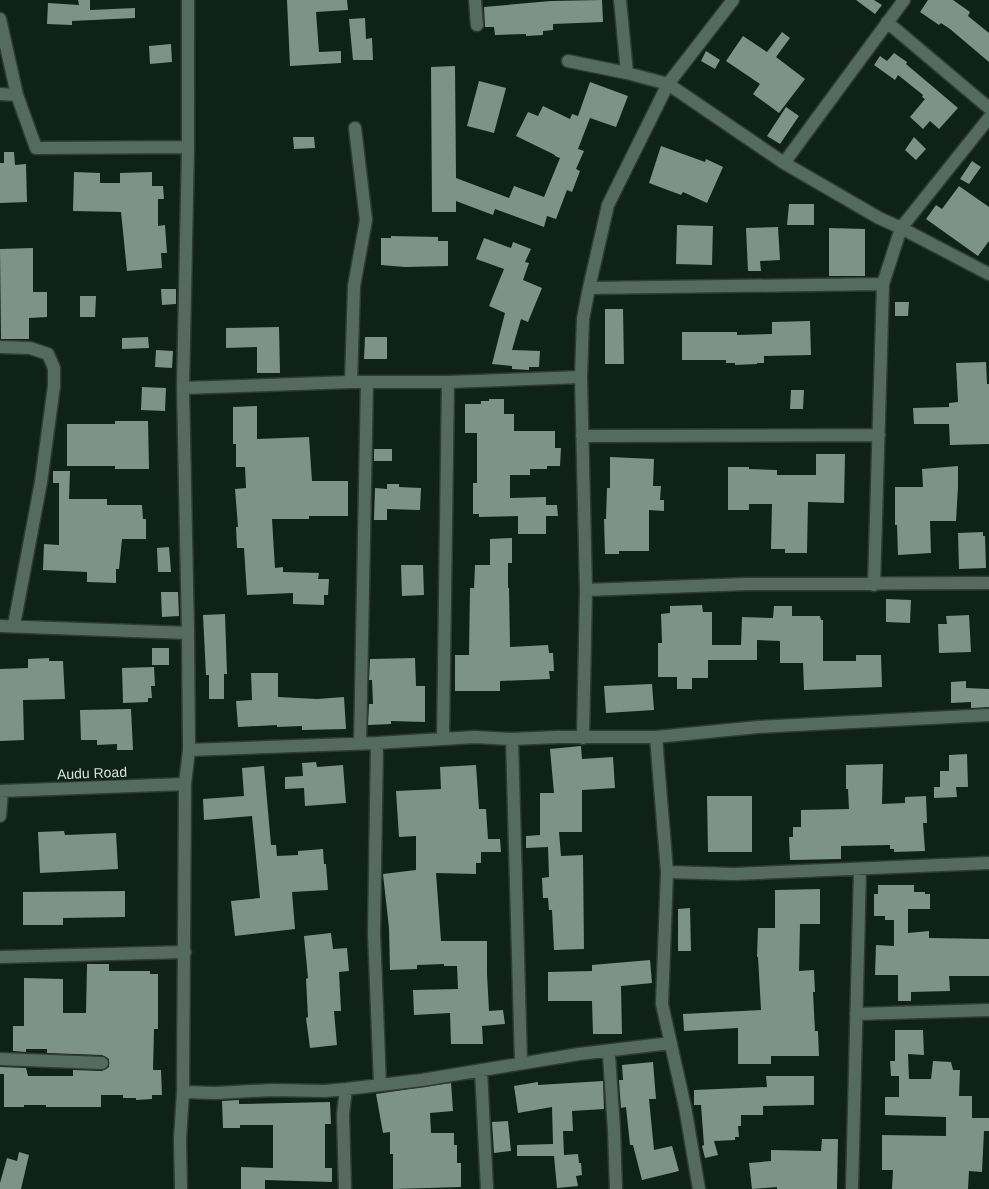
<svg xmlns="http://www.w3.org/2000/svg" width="989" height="1189" font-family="Helvetica,sans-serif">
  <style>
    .building { fill: #7d9387 }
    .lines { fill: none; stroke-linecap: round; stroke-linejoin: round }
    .minor-casing { stroke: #2f3b34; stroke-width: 15 }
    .minor { stroke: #566b60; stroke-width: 12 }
    .labels { text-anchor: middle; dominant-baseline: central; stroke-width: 5; stroke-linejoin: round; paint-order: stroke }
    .street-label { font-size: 14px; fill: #d7e3dc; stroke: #0f2219 }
  </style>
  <rect width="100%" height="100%" fill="#0f2219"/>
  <path class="building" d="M78 0H90V10L135 8V18L72 21V25L47 24 48 3 79 5Z
    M287 0H347L348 10 316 12 319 52 341 51V63L290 66Z
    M602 0 603 22 553 24V30L543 31V35L526 36V34L495 35 494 27H485L484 7 551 1Z
    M856 0H874L882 5 875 14Z
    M928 0H953L970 12 968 16 989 33V62L950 29 941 23 939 25 920 12Z
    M365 18 366 39 372 38 373 60H353L349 19Z
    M782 32 790 38 776 57 805 79 779 113 753 94 760 84 726 61 743 36 767 52Z
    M171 44 172 62 150 64 149 46Z
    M706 51 720 60 715 69 701 61Z
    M894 53 907 62 906 64 958 108 939 129 930 121 923 129 910 117 925 99 922 97 923 95 898 75 895 80 874 65 880 56 887 61Z
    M455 66 456 178 509 198 514 186 544 197 560 158 555 156V155L516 136 528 112 538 116 543 106 570 119 572 114 578 116 590 82 628 96 616 127 590 118 578 149 584 151 576 169 580 171 572 192 567 190 556 219 547 216 544 227 495 209 493 215 456 201V212H432L431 67Z
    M479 81 506 88 494 133 467 126Z
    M786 107 799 116 780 144 767 136Z
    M293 137H314L315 148 294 149Z
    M914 137 926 149 916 160 905 150Z
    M661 146 705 162 706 159 723 167 707 203 683 192 681 195 649 183Z
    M4 152H14L15 165 26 164 27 202 0 203V163H4Z
    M972 161 981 167 969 184 960 179Z
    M74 172 100 173V183H120V173L152 172V186H163L164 199H158V226L165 225 167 253H161L162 268 127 271 121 212 73 211Z
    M959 186 989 207V241L978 256 926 219 936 205 942 209Z
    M789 204H814V225H787Z
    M677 225 713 226 712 265 676 264Z
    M778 227 780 260 760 261 761 271H748L746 228Z
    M829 228 865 229V276H829Z
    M391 236 438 237V241H448V266L405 267 381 265V238H391Z
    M484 238 511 248 513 242 531 249 525 262 529 263 523 280 542 288 528 322 521 319 512 350 540 351 539 367H529V370L512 369V366L492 364 505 313 489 306 504 269 476 259Z
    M33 248V292H47V317L29 318V339H1L0 249Z
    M161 289H176V304L162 305Z
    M80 296H96L95 317H80Z
    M895 302H909L908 316H895Z
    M605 309H623L624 364H605Z
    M810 321 811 355 764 356V363H757V364L735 365V363H726V360H682V332H737V335L772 334V322Z
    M279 327 280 373H257V347L226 348V328Z
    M148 337 149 348 122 349V338Z
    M365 337H387V359H364Z
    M156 350 173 351 172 368 155 367Z
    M986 362 987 384H989V444L950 445 949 424H914L913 408 949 407V403L958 402 956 363Z
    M142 387 166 388 165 411 141 410Z
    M791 390H804L803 409H790Z
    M489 399H504V414H514V431H555V448H561L560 466H547V469H530V475H510V498L546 497V505H557L558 516H546V534H518V516L479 517V514H473V483H477V433H465V404H481V401H489Z
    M257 406V439L309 437 312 481H348V516H309V519H272L275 568 283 567V572L319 573 318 579H329L328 595H324V605L293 604V593L247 595 244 548H237L236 527H238L235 489 246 488 245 467H236V444H233V407Z
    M115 421H148L149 469H115V466H67V424H115Z
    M374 449H392V461H374Z
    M816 454H845L844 503 808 502 807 553H785V549H771L772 504H749V510H728V467H749V469L777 470V475H816Z
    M610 457 654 459 653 486H661L660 500H664V511L649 510V551H619V554H605L604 519H606L607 488H610Z
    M958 466V487L956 521H930L931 553 898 555 897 525H895V487H923L922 469Z
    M53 471H70L69 499H107V505H142L143 519H146V539H122L119 569H116V583L87 582V572L43 570 44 544 59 545V483H53Z
    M387 484H399V487L421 488 420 510 387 509V520H374L375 488 387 489Z
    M983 532V536H985L986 568 959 569 958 533Z
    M512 538V563H508V588H509L510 647 548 645 549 653H553L554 671H549L550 679 500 681V691H455V655H469L470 588H474L475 565H490V539Z
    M169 547 171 572H158L157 548Z
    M401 565H423L424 595 402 596Z
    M161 592H178L179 616 162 617Z
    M886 599 911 600 910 623 886 622Z
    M702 605 703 612H712V645H741L742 617 773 618 774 606H792V616H820L821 620H823V661H856V655H881L882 687 804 690 803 663H780V641L757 640V660H708V678H692V689H677V677H658V643H662L661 614 670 613V606Z
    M225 614 227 674H224V699H209V675H206L203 615Z
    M969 615 971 652 939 653 938 624H947L946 616Z
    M152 648H169V665H152Z
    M49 658V661H63L65 699 23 700 24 740 0 741V669L28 668V659Z
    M415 658 416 686H425V722L391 721V724L368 725 369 704H373L372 680H369L370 659Z
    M154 667 155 686H151L152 698H148V702L123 703 122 668Z
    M251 673H278V697L317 699 344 697 346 729 302 730V726L277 727V725L238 727 236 701 252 700Z
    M966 681V688L989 689V707L971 708V702L951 703V682Z
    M652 684 654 710 606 713 604 686Z
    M131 709 133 750H117V744L97 745V740H81L80 710Z
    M581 746 582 759 613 757 615 788 582 790V832H559L561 856 583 855 584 949 554 950 552 910H549L548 898H543L542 878 549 877 548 847 526 848V836L540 835V793H554L550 749Z
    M967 754 968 787H956L957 797 934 798V787H940V771H949V755Z
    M316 762 317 767 343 765 346 803 305 806 304 788 285 789V777L303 776 302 763Z
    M883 764 882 804 905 803V797L926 796 927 823H923L925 851 894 852V849H890V845L841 846V859L790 860 789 837H793V827H801V810L849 809 848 789H846V765Z
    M476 765 479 809H486L488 839H500L501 852H481V863H476V874L436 873 441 941H487V974L489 1011 503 1010 505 1024 482 1026 483 1044H451L450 1013 414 1015 413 990 458 989 457 966H444V964L417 965V969L390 970 389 928 383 874 416 870V836L399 837 396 791 441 789 440 767Z
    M264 766 271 845H276L277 856 298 855V851L323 849 324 864H326L328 890 292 892 295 929 235 936 231 901 260 898 252 816 204 820 203 799 244 796 242 768Z
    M707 796H752V852H708Z
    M64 831 65 835 116 833 118 869 40 873 38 832Z
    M878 885H914V892H925V894H930V909H908V933L929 931V938L989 939V976H949L950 991 911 992V1001H898V975H875L876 945 894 946V920H885V916H874V894H878Z
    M820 889V924H800L799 971 814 970 815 992H813L815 1031H818L819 1056H771V1064H738V1028L684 1031 683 1014 761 1010 758 957H757L758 928H775V890Z
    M125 891V917L63 918V925H23V892Z
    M690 908 691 951H678V909Z
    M331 933 333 949 347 948 349 971 339 972 341 1011H334L337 1045 310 1048 306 1018 308 1017 306 979 308 978 304 936Z
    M650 960 652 983 621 986 622 1034H593L592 1001H548V972L592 971V965Z
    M87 964H109V971H150V974H158V1029H154L153 1070H161L162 1095H152V1099L136 1100V1098H123V1095H101V1107H46V1105H24V1107H4V1074H0V1067L26 1068 28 1076H73V1070L102 1071 109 1067V1059L102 1055 47 1053V1049H26V1052L13 1051V1026H24V978L63 979V1013H86Z
    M895 1030H923L924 1055 908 1054 909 1079H931L933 1061 951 1062 953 1070H960L959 1096H972V1118H989V1131H984L982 1172 969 1171 968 1189H892L893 1170H882V1135L946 1136V1117L885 1115V1097H899V1076H891L890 1061H895Z
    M653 1062 656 1099H649L654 1150 672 1146 679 1171 642 1180 633 1145H630L626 1107 621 1108 619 1080H623L622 1065Z
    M766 1076H814V1105L763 1106V1115H741V1126H738L739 1137H735V1140L714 1141 718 1155 705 1158 702 1146 704 1145 701 1105H694V1090L767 1087Z
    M603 1081 604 1109 572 1111 573 1131H563L564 1155 578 1154 579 1163H581L582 1175 576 1176 578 1186 557 1188 554 1156H559H517V1145L553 1144 552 1107 518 1113 514 1086 538 1082V1085Z
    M451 1083 453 1111 430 1113 431 1133H454V1145H457V1163H461V1187L393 1189V1154H390V1132L383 1133 376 1094Z
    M239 1100V1104L330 1102 331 1124H325V1168H332V1182L265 1180V1189H241V1167L273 1168V1125H240V1128H223L222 1101Z
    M508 1121 511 1151 494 1153 492 1122Z
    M822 1139H838L837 1189H777V1187L752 1189 749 1163 771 1161V1150L821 1151Z
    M19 1152 29 1155 21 1189H0V1183L7 1158 17 1161Z"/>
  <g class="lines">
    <g class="minor-casing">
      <path id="minor" d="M475 0 477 25
        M620 0 627 73
        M0 19 17 95 36 148 188 147
        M887 22 989 108
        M568 61 627 73 668 84 784 163 879 218 901 228 989 274
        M0 94 17 95
        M784 163 904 0
        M589 288 883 284
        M0 347 30 348 48 354 54 368V386L41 482 14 625
        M351 382 354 286 366 220 355 128
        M183 388 351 382H448L581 377
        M582 436 879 435
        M874 585 883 284 901 228 989 118
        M586 590 747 584 989 583
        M0 626 188 633
        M656 737 667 872 662 1004 685 1107 699 1189
        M583 738 586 590 581 377 583 319 589 288 608 205 668 84 733 0
        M443 739 448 382
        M512 739 521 1063
        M377 743 374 933 380 1084
        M360 744 367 382
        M189 750 377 743 475 737 512 739 558 737H656L758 727 989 715
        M0 791 185 784
        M0 816 2 791
        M667 872 734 874 989 863
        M0 957 185 952
        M856 1014 989 1010
        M609 1055 614 1130 616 1189
        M0 1059 102 1063
        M481 1070 487 1189
        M183 1092 216 1093 272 1090 325 1091 346 1089 422 1080 579 1054 671 1043
        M181 1189 180 1139 183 1092 185 784 189 750 188 633 183 388 188 147V0
        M345 1189 343 1114 346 1089
        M852 1189 860 870"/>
    </g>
    <use href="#minor" class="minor"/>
  </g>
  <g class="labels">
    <g class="street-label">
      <text transform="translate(92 773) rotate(-2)">Audu Road</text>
    </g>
  </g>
</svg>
